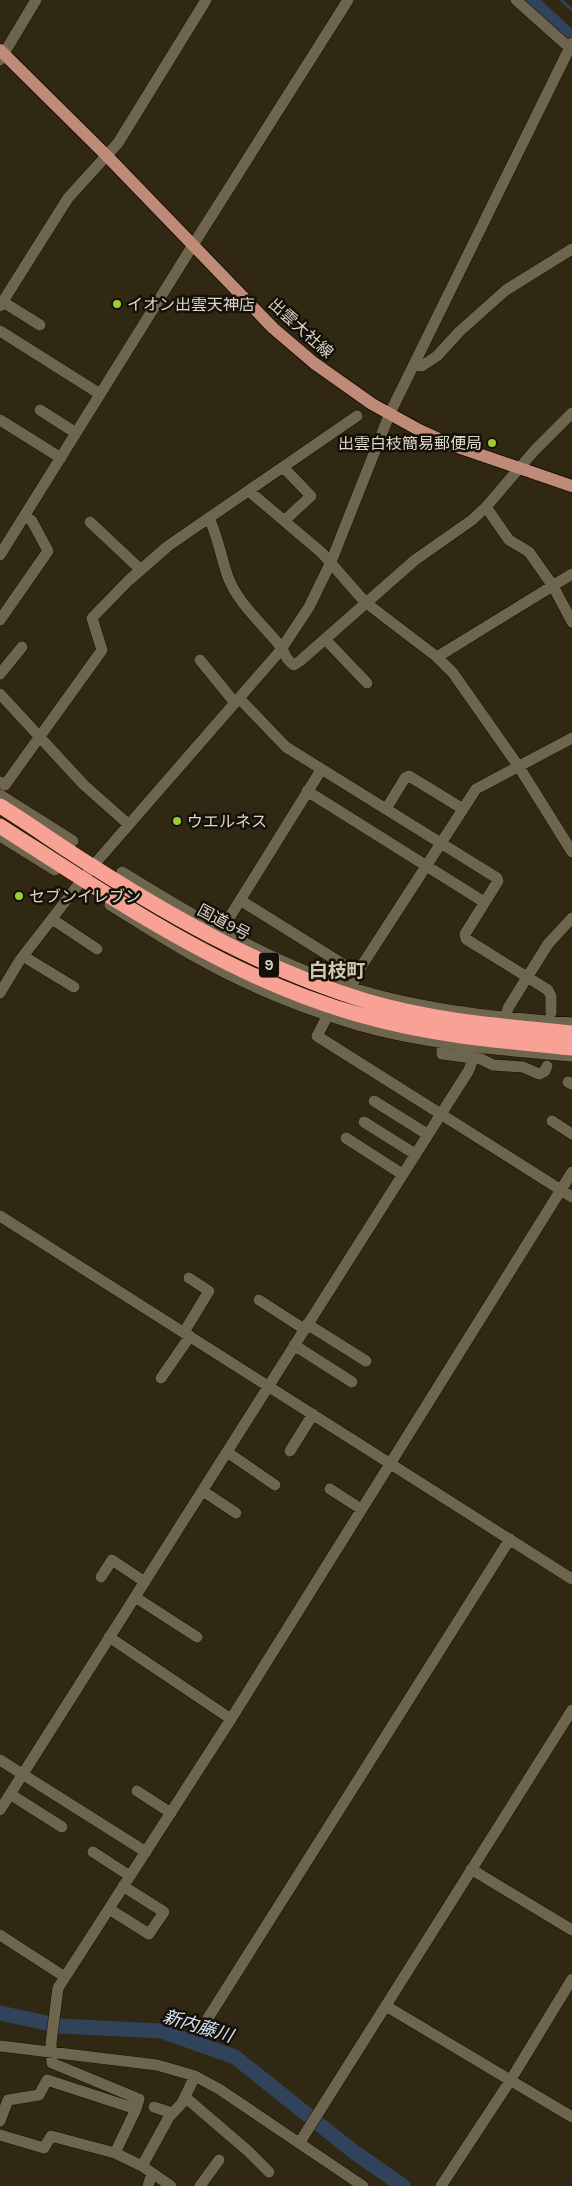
<svg xmlns="http://www.w3.org/2000/svg" width="572" height="2186" font-family="Karla,'Noto Sans JP',sans-serif">
  <style>
    .lines { fill: none; stroke-linecap: round; stroke-linejoin: round }
    .stream { stroke: #31435b; stroke-width: 2.5 }
    .river { stroke: #31435b; stroke-width: 15 }
    .minor-casing { stroke: #181100; stroke-width: 12 }
    .major-casing { stroke: #181100; stroke-width: 14 }
    .highway-casing { stroke: #181100; stroke-width: 16 }
    .minor { stroke: #6d654e; stroke-width: 11 }
    .major { stroke: #c08a78; stroke-width: 12 }
    .highway { stroke: #f7a294; stroke-width: 15 }
    .poi-dot { fill: #9bcb33; stroke: #151108; stroke-width: 2 }
    .labels { text-anchor: middle; dominant-baseline: central; stroke-width: 5; stroke-linejoin: round; paint-order: stroke }
    .shield { fill: #151108; stroke: #a09c90; stroke-width: 1 }
    .shield-label { font-size: 15px; font-weight: bold; fill: #dbd7ca }
    .poi-label { font-size: 16px; fill: #dbd7ca; stroke: #151108; text-anchor: start }
    .street-label { font-size: 16px; fill: #dbd7ca; stroke: #151108 }
    .water-label { font-size: 18px; font-style: italic; fill: #d6e4f8; stroke: #151108 }
    .quarter-label { font-size: 19px; font-weight: bold; fill: #d2c8af; stroke: #151108 }
  </style>
  <rect width="100%" height="100%" fill="#302813"/>
  <g class="lines">
    <path class="stream" d="M561 0 572 10"/>
    <path class="river" d="M530 0 572 39
      M0 2013 61 2026 161 2031 235 2057 354 2152 403 2186"/>
    <g class="minor-casing">
      <path id="minor" d="M516 0 572 50
        M0 60 36 0
        M3 302 40 325
        M0 306 68 198 118 143 206 0
        M0 331 100 394
        M414 365 422 366 437 356 460 331 506 290 572 249
        M40 410 76 433
        M0 420 61 458
        M283 467 311 496 285 520
        M249 491 322 553 365 602 437 657 453 673 519 767 572 852
        M486 507 509 540 529 552 553 586 572 622
        M209 518C218 537 221 557 228 577 238 604 263 624 281 647 287 655 283 657 294 665L300 661 415 560 472 520 486 507 534 451 572 413
        M90 522 141 570
        M0 555 193 245 348 0
        M0 620 48 551 32 521 25 516
        M325 639 367 683
        M437 657 572 574
        M200 660 235 703
        M0 674 22 647
        M0 694 84 785 128 824
        M239 698 286 747 497 878 498 881 465 934 466 939 548 990 551 996V1013
        M0 782 5 785 102 650 92 618 128 581 168 546 357 416
        M307 791 484 902
        M0 795 73 841
        M386 809 405 778 409 776 463 809
        M0 836 55 870
        M122 872C190 914 258 955 334 982 410 1009 492 1017 572 1023
        M240 900 357 973
        M110 905C138 922 166 940 194 956 245 985 302 1008 358 1025 428 1045 501 1050 572 1056
        M52 919 97 949
        M221 931 321 770
        M23 956 74 987
        M352 987 357 973 476 789 572 738
        M0 993 20 960 92 867 280 651 309 607 331 562 390 413 572 43
        M328 1015 317 1036 572 1197
        M506 1017 508 1008 548 944 572 918
        M442 1042V1054L481 1059 493 1065 523 1067 539 1074 545 1071 547 1066
        M568 1082 572 1084
        M374 1101 427 1134
        M552 1121 572 1134
        M364 1122 415 1154
        M346 1138 402 1174
        M0 1216 572 1579
        M259 1300 304 1329
        M307 1324 366 1361
        M184 1332 209 1291 189 1278
        M294 1345 352 1382
        M161 1378 190 1336
        M290 1451 313 1414
        M227 1452 275 1485
        M330 1489 361 1509
        M203 1491 236 1513
        M101 1577 112 1560 145 1582
        M135 1597 197 1637
        M109 1637 231 1719
        M0 1760 146 1852
        M137 1791 171 1813
        M10 1794 62 1827
        M0 1810 469 1070 473 1058
        M93 1852 130 1876
        M471 1869 572 1930
        M109 1909 149 1934 164 1912 123 1886
        M0 1935 65 1977
        M386 2006 572 2117
        M208 2018 510 1539
        M0 2046 157 2065 195 2076 219 2089 363 2186
        M185 2097 248 2151 269 2172
        M154 2107 172 2113
        M136 2109 139 2099 52 2063 51 2043 58 1988 231 1719 572 1172
        M0 2121 8 2100 39 2095 47 2080 136 2109 115 2153 51 2136 44 2148 0 2135
        M300 2142 572 1710
        M115 2153 142 2166 171 2186
        M142 2166 169 2117 182 2103 195 2076
        M148 2186 152 2173
        M200 2186 219 2160
        M441 2186 510 2081 572 1979"/>
    </g>
    <g class="major-casing">
      <path id="major" d="M0 50 107 156 273 328 314 363 372 404 419 430 452 445 572 486"/>
    </g>
    <g class="highway-casing">
      <path id="highway" d="M0 806C31 825 61 847 92 866 178 921 268 971 366 1001 433 1021 503 1026 572 1033
        M0 826C114 899 228 978 360 1015 429 1035 500 1041 572 1048"/>
    </g>
    <use href="#minor" class="minor"/>
    <use href="#major" class="major"/>
    <use href="#highway" class="highway"/>
  </g>
  <g class="poi-dot">
    <circle cx="117" cy="304" r="5"/>
    <circle cx="492" cy="443" r="5"/>
    <circle cx="177" cy="821" r="5"/>
    <circle cx="19" cy="896" r="5"/>
  </g>
  <g class="labels">
    <rect class="shield" x="259" y="952.5" width="20" height="25" rx="4"/>
    <g class="shield-label">
      <text x="269" y="965">9</text>
    </g>
    <g class="poi-label">
      <text x="127" y="304">イオン出雲天神店</text>
      <text x="482" y="443" text-anchor="end">出雲白枝簡易郵便局</text>
      <text x="187" y="821">ウエルネス</text>
      <text x="29" y="896">セブンイレブン</text>
    </g>
    <g class="street-label">
      <text transform="translate(301 328) rotate(42)">出雲大社線</text>
      <text transform="translate(224 922) rotate(28)">国道9号</text>
    </g>
    <g class="water-label">
      <text transform="translate(198 2026) rotate(17)">新内藤川</text>
    </g>
    <g class="quarter-label">
      <text x="337" y="971">白枝町</text>
    </g>
  </g>
</svg>
